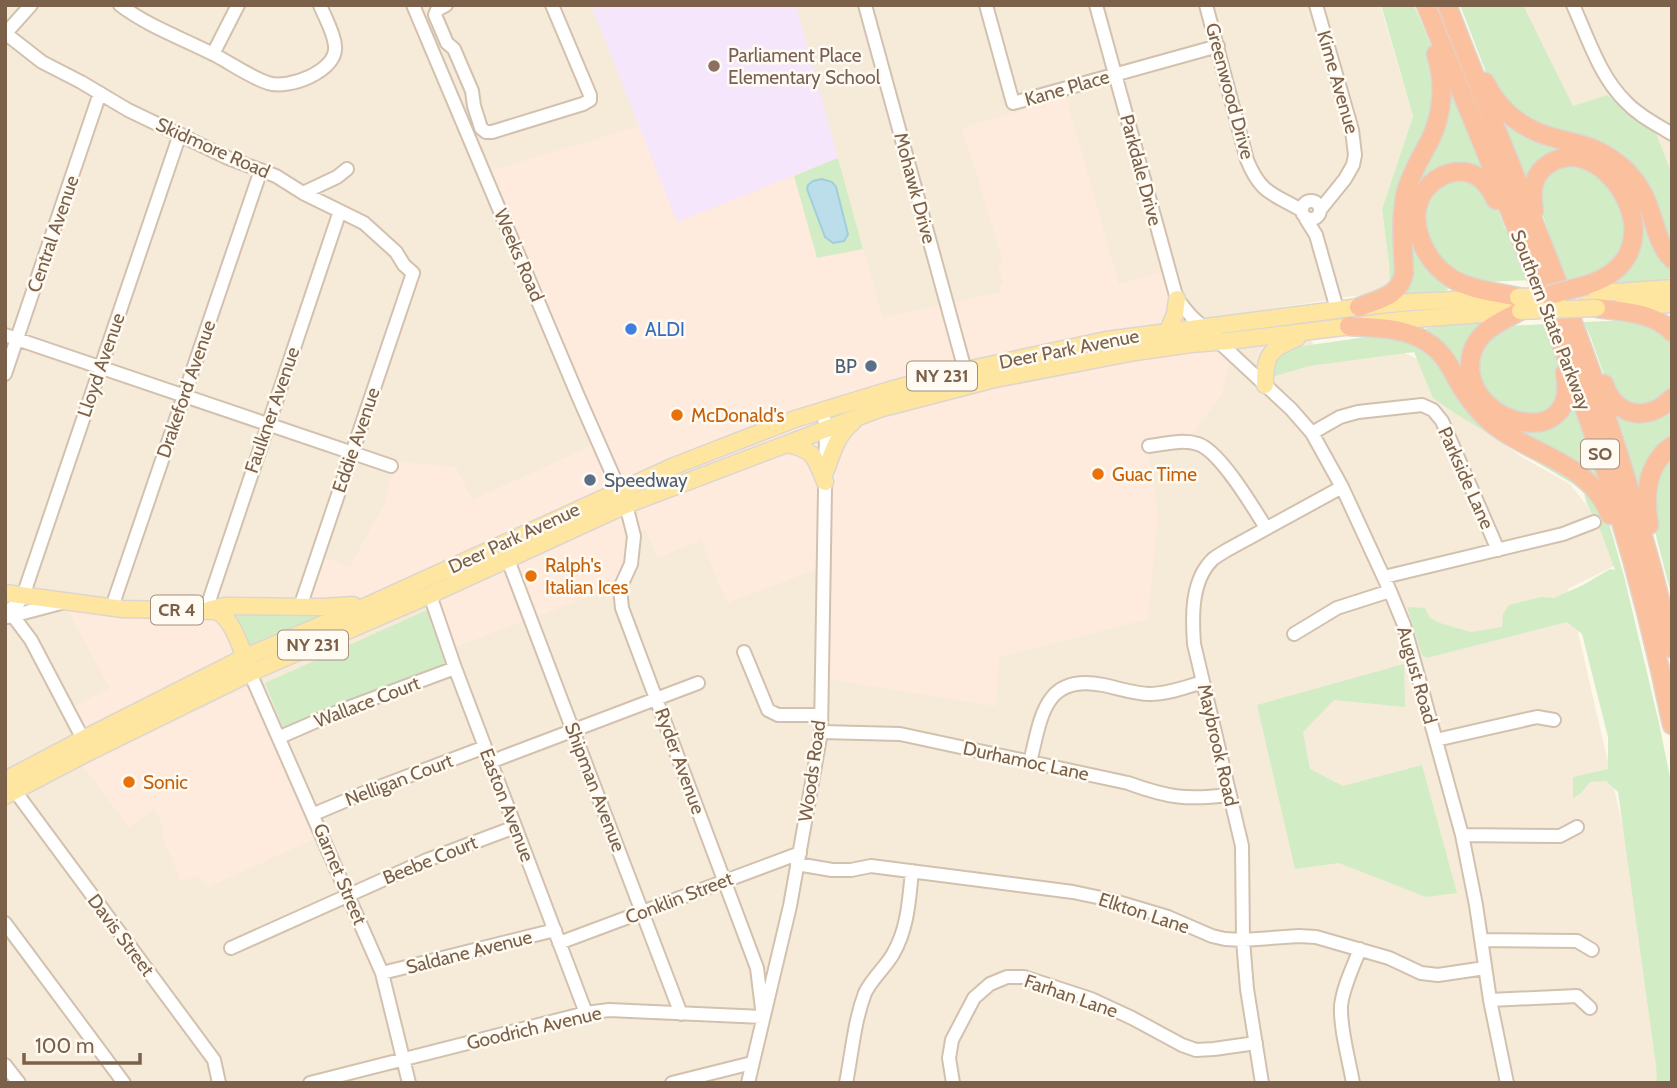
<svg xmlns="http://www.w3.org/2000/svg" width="1677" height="1088" font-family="Cabin,sans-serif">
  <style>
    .residential { fill: #f6ebd8 }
    .commercial { fill: #feebdd }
    .education { fill: #f5e6fb }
    .green { fill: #d2edc6 }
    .water { fill: #bcdeea; stroke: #a1cddc; stroke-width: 2 }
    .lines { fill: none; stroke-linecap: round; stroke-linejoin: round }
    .minor-casing { stroke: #d2c1ae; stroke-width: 16 }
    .major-casing { stroke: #ddd6d0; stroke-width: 19 }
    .highway-casing { stroke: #ddd6d0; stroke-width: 21 }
    .minor { stroke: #fff; stroke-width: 12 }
    .major { stroke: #ffe6a0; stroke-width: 16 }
    .highway { stroke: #fbc09e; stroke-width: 18 }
    .major-bridge-casing { stroke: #ddd6d0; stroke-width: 19; stroke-linecap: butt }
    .highway-bridge-casing { stroke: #ddd6d0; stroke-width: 21; stroke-linecap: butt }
    .major-bridge { stroke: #ffe6a0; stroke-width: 16 }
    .highway-bridge { stroke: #fbc09e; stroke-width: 18 }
    .education-dot { fill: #8d6e63; stroke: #fffbf2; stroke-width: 2.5 }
    .shop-dot { fill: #3f7fe0; stroke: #fffbf2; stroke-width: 2.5 }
    .service-dot { fill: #5c6f8a; stroke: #fffbf2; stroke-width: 2.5 }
    .food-dot { fill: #e8710a; stroke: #fffbf2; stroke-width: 2.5 }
    .labels { text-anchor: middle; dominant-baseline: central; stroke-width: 5; stroke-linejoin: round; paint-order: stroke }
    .shield { fill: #fffbf2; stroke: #a38f7c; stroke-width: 2 }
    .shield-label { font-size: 18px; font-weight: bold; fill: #7b614a }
    .education-label { font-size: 19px; fill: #785e54; stroke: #fffbf2; text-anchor: start }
    .street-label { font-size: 19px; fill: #7b614a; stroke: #fffbf2 }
    .shop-label { font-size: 19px; fill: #366cbe; stroke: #fffbf2; text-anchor: start }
    .service-label { font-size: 19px; fill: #4e5e75; stroke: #fffbf2; text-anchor: end }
    .food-label { font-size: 19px; fill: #c56008; stroke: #fffbf2; text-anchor: start }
  </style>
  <rect width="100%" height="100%" fill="#fef8ea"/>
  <path class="residential" d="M5 5H1380L1413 116 1382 209 1389 264 1390 289 1361 295 1204 319 1209 346 1309 336 1322 359 1390 346 1428 364 1463 415 1522 457 1570 484 1605 529 1616 565 1568 589 1642 909 1665 1083H5Z
    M1523 5H1672V203L1654 137 1607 95 1572 112Z"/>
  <path class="commercial" d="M1066 97 1119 284 1164 272 1209 346 1230 359 1222 394 1190 437 1146 438 1158 514 1148 619 999 657 996 706 827 679 828 565 727 603 701 540 658 558 645 529 628 536 627 558 618 586 444 651 417 576 375 594 344 602 306 604 319 556 350 567 385 502 395 461 456 467 472 500 604 440 490 171 639 126 677 222 838 158 883 318 1001 292 999 285 1003 284 998 263 1003 261 1002 257 962 128Z
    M65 606 220 617 237 654 84 735 70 708 110 688Z
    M247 687 314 839 208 887 198 876 181 881 162 836 163 825 154 809 129 827 83 766Z"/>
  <path class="education" d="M591 5H796L838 158 677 222Z"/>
  <path class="green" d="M1381 5H1414L1436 58V108L1405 183 1401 275 1390 289 1389 264 1382 209 1413 116Z
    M1460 5H1523L1573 106 1607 95 1656 133 1672 175V250L1647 190 1530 122 1511 109 1487 75Z
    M1450 83 1489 176 1465 168 1413 207 1448 290 1434 293 1394 297 1408 209Z
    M1495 107 1619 167 1672 263V278L1650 282 1594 287 1622 268 1633 201 1574 154 1528 184Z
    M838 158 863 249 817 258 794 176Z
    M1562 163 1588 165 1618 191 1628 243 1610 270 1582 278 1565 279 1540 207 1541 178Z
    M1459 175 1492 194 1504 226 1531 280 1485 282 1456 276 1424 238 1423 204 1430 190Z
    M1489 319 1464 371 1423 333 1427 328 1470 320Z
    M1632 320 1667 332 1672 341V391L1663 401 1637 409 1608 386 1589 333 1583 322Z
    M1544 324 1564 376 1551 414 1514 415 1495 402 1479 384 1475 365 1479 345 1509 326Z
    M1380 335 1426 344 1460 392 1577 474 1607 516 1624 576 1659 723 1672 787V1083H1657L1656 1065 1618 792 1606 781 1590 782 1581 793 1573 798V777L1608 769V737L1582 634 1567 622 1427 658 1422 655 1407 607 1425 608 1430 618 1440 623 1471 632 1502 627 1503 614 1509 605 1541 597 1554 598 1583 585 1610 569 1615 570 1601 532 1586 502 1584 493 1573 484 1456 414 1433 398 1414 352 1309 366 1276 376H1272L1274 354 1282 349Z
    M1574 399 1604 488 1522 436 1496 415 1518 427Z
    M1672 404V441L1641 494 1612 407Z
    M1672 452V598L1653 524 1652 498 1667 455Z
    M429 609 449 666 283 728 265 683Z
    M320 612 322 618 249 650 235 615V614Z
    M1404 664 1405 707 1334 700 1303 732 1310 769 1343 786 1422 765 1457 893 1426 897 1339 863 1295 869 1257 705Z"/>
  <path class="water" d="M822 179 832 182 836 187 848 234 844 241 833 243 825 237 807 189 808 185 813 181Z"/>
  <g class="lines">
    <g class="minor-casing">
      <path id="minor" d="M120 5C149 27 184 39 215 55 232 64 250 77 268 83 288 90 338 71 335 46 334 32 325 18 320 5
        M446 5 437 10 435 15 447 43 454 49 472 91 474 106 481 128 486 132H492L583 104 590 100V95L552 5
        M865 5 965 370
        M986 5 1013 103 1218 46
        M1096 5 1177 299 1191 316 1291 409 1312 433 1342 487 1390 591 1404 625 1462 835 1476 905 1490 1000 1507 1083
        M1206 5 1247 160C1261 194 1272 193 1301 210
        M1316 5 1352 130 1355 155 1353 165 1345 179 1320 210
        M1573 5C1588 38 1600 77 1626 102 1639 116 1656 124 1672 134
        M5 33 42 62 81 82 128 110 228 158 276 176 303 193 364 223 396 252 404 265 413 273 300 607
        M5 34 31 5
        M213 54 238 5
        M303 193 337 177 347 169
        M1302 210a9 9 0 1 1 18 0a9 9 0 1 1-18 0Z
        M1306 219 1316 235 1337 309
        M5 335 391 466
        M5 374 100 93
        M1312 433 1340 417 1358 412 1422 405 1433 410 1442 421 1498 550
        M1149 446C1165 444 1183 439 1198 444 1220 451 1253 507 1266 528
        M508 560 681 1014
        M1384 577 1563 534 1594 522
        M430 595 455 668 586 1013
        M113 608 115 598 261 170
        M206 610 340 211
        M5 612 17 605 23 596 180 134
        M13 616 31 640 83 739
        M8 617 61 603
        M1294 634 1337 608 1390 591
        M744 652 768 710 778 715H821
        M250 673 382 973 409 1083
        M821 732 900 734 1128 783C1169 798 1187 800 1229 795
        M280 737 342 710 455 668
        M1436 740 1537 717 1554 720
        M490 762 698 683
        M1030 762C1041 719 1043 673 1103 685 1118 688 1135 694 1150 694 1168 694 1186 687 1203 682
        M15 791 214 1060 219 1083
        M314 814 366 792 485 747
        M1462 835 1560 836 1577 827
        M797 864 832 870H851L871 866 1073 892 1111 900 1168 917 1212 936 1225 939 1243 940 1299 936 1316 937 1389 958 1421 973 1438 975 1485 968
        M5 923 124 1083
        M1481 940 1577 941 1592 950
        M559 943 800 853
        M231 948 427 860 515 827
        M382 973 555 930
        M1490 1000 1577 996 1590 1008
        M5 1065 19 1083
        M310 1083 586 1013 609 1010 763 1017 757 968 622 608 620 588 631 564 634 536 626 505 578 396 413 5
        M672 1083 752 1063
        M748 1083 790 906 821 732 826 429 823 411
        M846 1083C852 1053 854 1022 865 993 872 978 885 968 893 954 908 928 909 900 912 871
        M953 1083 949 1058 952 1040 974 998 990 984 1007 977H1024L1091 999 1132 1018 1182 1045 1196 1050 1214 1049 1256 1043
        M1262 1083 1247 989 1243 940 1242 846 1194 644C1192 616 1191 580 1213 559 1217 556 1222 553 1227 550L1342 487
        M1353 1083C1349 1060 1340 1029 1341 1006 1343 987 1353 967 1360 949"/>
    </g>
    <g class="major-casing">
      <path id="major" d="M1587 294 1672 288
        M1621 307 1672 304
        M1168 331 1175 314 1177 299
        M1265 385C1265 355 1269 349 1297 338
        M786 444C814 449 815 457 825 482
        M826 470C833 451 837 435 853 422
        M5 593 123 609 216 611C233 618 241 649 248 666
        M211 609 225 606 323 607 353 605
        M5 780 83 739 245 657 373 603 674 466 795 419 890 390 952 373 1106 340 1359 307 1410 302 1500 298
        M5 796 89 752 250 673 430 595 626 505 879 409 995 379 1135 352 1191 344 1229 341 1402 320 1520 311"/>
    </g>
    <g class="highway-casing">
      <path id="highway" d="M1426 5C1473 123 1524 240 1567 359 1611 478 1647 601 1672 725
        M1447 5C1494 128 1547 248 1591 372 1623 463 1650 555 1672 648
        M1485 82C1498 109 1520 127 1548 136 1575 144 1593 144 1617 163 1633 175 1644 192 1650 211 1656 227 1659 246 1672 259
        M1496 200C1492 192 1488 185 1481 179 1458 161 1424 179 1418 205 1414 217 1417 230 1421 241 1427 256 1437 269 1451 278 1470 290 1496 292 1518 297
        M1534 211C1533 202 1531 193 1534 184 1536 176 1542 168 1550 163 1593 137 1643 201 1632 243 1627 265 1608 278 1587 285
        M1359 307C1379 299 1400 296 1404 273 1403 246 1400 218 1406 192 1411 173 1422 156 1431 138 1443 112 1445 82 1436 54
        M1597 308C1622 312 1654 312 1672 332
        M1520 311C1506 319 1489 326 1480 338 1473 346 1470 357 1470 368 1473 428 1580 451 1565 373
        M1349 326C1375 328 1404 327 1427 342 1445 353 1452 371 1462 388 1471 402 1481 415 1494 425 1534 457 1589 461 1610 515
        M1604 384C1616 417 1647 423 1672 398
        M1649 525C1644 497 1646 464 1672 446"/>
    </g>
    <use href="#minor" class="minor"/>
    <use href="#major" class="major"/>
    <use href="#highway" class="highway"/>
    <g class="major-bridge-casing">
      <path id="major-bridge" d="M1518 297 1560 295
        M1520 311 1597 308"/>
    </g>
    <g class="highway-bridge-casing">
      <path id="highway-bridge" d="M1549 295 1587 285"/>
    </g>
    <use href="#major-bridge" class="major-bridge"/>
    <use href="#highway-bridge" class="highway-bridge"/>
  </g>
  <circle class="education-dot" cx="714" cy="66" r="7"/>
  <circle class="shop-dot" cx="631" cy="329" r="7"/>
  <g class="service-dot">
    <circle cx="871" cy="366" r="7"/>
    <circle cx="590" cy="480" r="7"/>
  </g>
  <g class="food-dot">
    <circle cx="677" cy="415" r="7"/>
    <circle cx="1098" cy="474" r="7"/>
    <circle cx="531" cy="576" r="7"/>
    <circle cx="129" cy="782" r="7"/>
  </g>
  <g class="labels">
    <g class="shield">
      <rect x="907" y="361.5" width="70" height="29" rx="5"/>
      <rect x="1581" y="439.5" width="38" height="29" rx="5"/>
      <rect x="151" y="595.5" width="52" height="29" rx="5"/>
      <rect x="278" y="630.5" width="70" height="29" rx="5"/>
    </g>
    <g class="shield-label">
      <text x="942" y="376">NY 231</text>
      <text x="1600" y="454">SO</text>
      <text x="177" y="610">CR 4</text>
      <text x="313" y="645">NY 231</text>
    </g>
    <g class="education-label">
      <text x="728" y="55">Parliament Place<tspan x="728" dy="22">Elementary School</tspan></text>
    </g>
    <g class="street-label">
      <text transform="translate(1338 82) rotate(74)">Kime Avenue</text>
      <text transform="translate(1067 88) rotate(-16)">Kane Place</text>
      <text transform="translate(1230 91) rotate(75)">Greenwood Drive</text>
      <text transform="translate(213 148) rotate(24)">Skidmore Road</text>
      <text transform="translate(1141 170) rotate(75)">Parkdale Drive</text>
      <text transform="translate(915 188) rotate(75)">Mohawk Drive</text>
      <text transform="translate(53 234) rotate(-71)">Central Avenue</text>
      <text transform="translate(519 255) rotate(67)">Weeks Road</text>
      <text transform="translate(1551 320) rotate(69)">Southern State Parkway</text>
      <text transform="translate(1069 349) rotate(-11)">Deer Park Avenue</text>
      <text transform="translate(101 365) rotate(-71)">Lloyd Avenue</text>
      <text transform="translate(186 389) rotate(-71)">Drakeford Avenue</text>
      <text transform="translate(272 410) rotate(-71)">Faulkner Avenue</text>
      <text transform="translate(356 440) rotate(-71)">Eddie Avenue</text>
      <text transform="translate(1466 478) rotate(66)">Parkside Lane</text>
      <text transform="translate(514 538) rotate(-25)">Deer Park Avenue</text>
      <text transform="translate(1417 675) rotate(74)">August Road</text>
      <text transform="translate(367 702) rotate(-21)">Wallace Court</text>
      <text transform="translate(1218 745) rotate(77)">Maybrook Road</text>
      <text transform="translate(680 761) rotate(70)">Ryder Avenue</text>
      <text transform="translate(1026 761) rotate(12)">Durhamoc Lane</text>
      <text transform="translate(812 771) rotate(-82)">Woods Road</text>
      <text transform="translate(399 780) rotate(-21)">Nelligan Court</text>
      <text transform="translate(595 787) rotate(69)">Shipman Avenue</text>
      <text transform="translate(507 805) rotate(69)">Easton Avenue</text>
      <text transform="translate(430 860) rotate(-22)">Beebe Court</text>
      <text transform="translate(340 874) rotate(67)">Garnet Street</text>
      <text transform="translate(679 898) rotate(-21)">Conklin Street</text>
      <text transform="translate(1144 913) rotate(18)">Elkton Lane</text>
      <text transform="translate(121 935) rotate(53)">Davis Street</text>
      <text transform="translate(469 952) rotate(-14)">Saldane Avenue</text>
      <text transform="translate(1071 996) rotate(19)">Farhan Lane</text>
      <text transform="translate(534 1028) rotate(-13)">Goodrich Avenue</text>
    </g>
    <g class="shop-label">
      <text x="645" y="329">ALDI</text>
    </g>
    <g class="service-label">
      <text x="857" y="366">BP</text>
      <text x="604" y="480" text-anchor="start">Speedway</text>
    </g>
    <g class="food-label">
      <text x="691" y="415">McDonald's</text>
      <text x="1112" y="474">Guac Time</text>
      <text x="545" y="565">Ralph's<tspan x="545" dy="22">Italian Ices</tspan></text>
      <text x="143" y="782">Sonic</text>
    </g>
  </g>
  <rect width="1677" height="1088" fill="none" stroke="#7b614a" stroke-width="14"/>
  <path d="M24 1053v10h116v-10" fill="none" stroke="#7b614a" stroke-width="3.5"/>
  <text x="35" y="1053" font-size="21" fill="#7b614a" stroke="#fffbf2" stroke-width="5" paint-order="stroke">100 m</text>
</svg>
